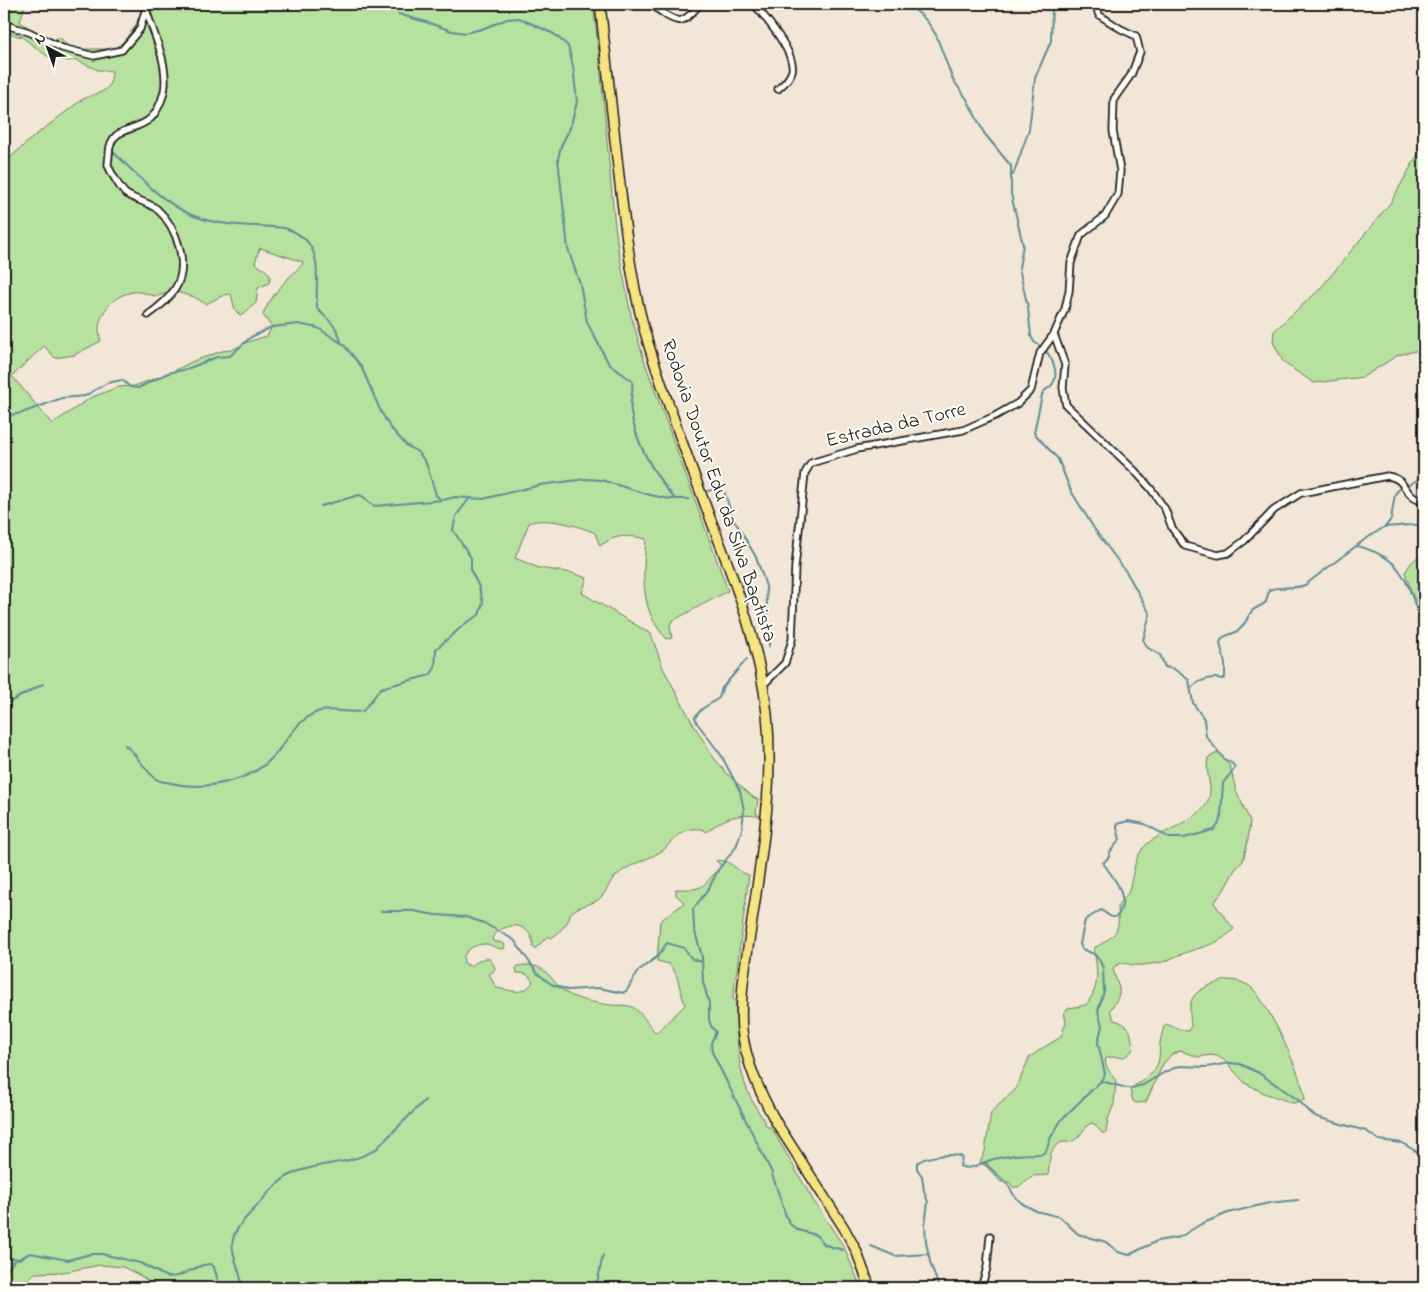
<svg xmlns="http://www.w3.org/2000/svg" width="1428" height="1292" font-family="'Indie Flower',sans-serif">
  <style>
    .green { fill: #b6e19e; stroke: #697e5d; fill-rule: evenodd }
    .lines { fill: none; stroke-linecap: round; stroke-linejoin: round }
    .stream { stroke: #5f8d98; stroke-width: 2 }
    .street-casing { stroke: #1c1c1c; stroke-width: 9 }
    .primary-casing { stroke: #1c1c1c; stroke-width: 12 }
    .street { stroke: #fdfcf7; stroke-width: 5.5 }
    .primary { stroke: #f6e381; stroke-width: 9 }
    .labels { text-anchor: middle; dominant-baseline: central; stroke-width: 4; stroke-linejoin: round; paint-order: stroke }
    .street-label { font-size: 20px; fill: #1c1c1c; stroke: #fdfcf7 }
  </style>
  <rect width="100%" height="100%" fill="#f2e6d6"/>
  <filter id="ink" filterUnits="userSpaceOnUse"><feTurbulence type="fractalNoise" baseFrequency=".02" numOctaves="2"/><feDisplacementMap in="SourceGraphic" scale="10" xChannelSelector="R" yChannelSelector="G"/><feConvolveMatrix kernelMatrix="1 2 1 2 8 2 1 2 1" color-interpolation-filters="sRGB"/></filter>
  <g filter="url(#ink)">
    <path class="green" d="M4 4H25L20 22 44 37 56 40 60 37 68 47 74 49H114L124 41 135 27 144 4H593L599 53 614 217 618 248 631 315 645 363 728 591 672 621 670 625 672 638 667 639C639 611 643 575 646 539 627 535 616 534 600 546L595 533C580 526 545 516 529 523L515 558 539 568 572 573 587 578 582 593 651 634 663 668 692 722 714 758 726 773 754 798 758 799 756 813 760 816C733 814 727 817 706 832L703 829C697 829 691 828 685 831 675 835 670 845 662 851 646 861 628 864 615 877 607 884 607 895 596 901 589 905 578 906 572 912 569 915 571 915 569 919 567 924 556 936 551 938L548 936 536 948H533C534 922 505 919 492 938L493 941 503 943 505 945 504 949C497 950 492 944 485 944 474 944 461 952 464 963L470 966C481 961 488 950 495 968L493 972 489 974 496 988C512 990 522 997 533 982 529 974 525 973 517 973L516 968 518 966C551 960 549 986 572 996 583 1001 598 1003 610 1005 617 1006 625 1004 632 1007 642 1012 648 1025 656 1033L685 1005 676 974 669 964 657 961 660 921 683 904V901L676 895V889C705 890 701 888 720 867V864L716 861C729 857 736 872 749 875L733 999 736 1003C736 1033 737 1065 748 1092 753 1105 762 1115 767 1127H771L813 1200 844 1247 861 1288H187L178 1285 159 1288 139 1275 123 1267 100 1265 64 1272 35 1273 17 1288H4V156L10 158 33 137 80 101C97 90 111 97 112 71L98 70 76 60 68 61 47 56 22 37 4 32ZM260 248 303 262 302 265C289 276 268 299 263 315L272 327 267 336 247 342 232 350 222 351 191 362 170 373 134 386 118 387 90 398 52 424 12 376 44 346 55 358 74 355 101 341C93 319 111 295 133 292 149 290 153 303 170 290L194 297 206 304 224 295 231 294 235 310 240 315 243 314 256 303 258 288 269 283C274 270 261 270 255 262Z
      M1424 143V349L1398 355 1363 377 1314 383 1284 363 1273 342 1274 331 1320 289 1391 202Z
      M1424 551V616L1412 594 1405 572 1411 563Z
      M1219 752 1230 766 1236 790 1250 821 1248 840 1243 861 1234 871 1224 890 1214 903 1234 929C1217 946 1203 946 1182 954 1173 957 1167 962 1157 963 1150 964 1141 966 1134 965 1124 964 1123 960 1113 968 1117 989 1126 989 1110 1010L1114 1020C1132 1025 1131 1033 1133 1049 1124 1062 1118 1055 1106 1058 1103 1066 1112 1074 1116 1081L1114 1104 1108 1119 1106 1133H1102L1093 1123 1089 1124C1079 1133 1079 1144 1062 1142 1048 1148 1050 1162 1048 1175L1032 1176 1018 1187H1013L1009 1182H1001L986 1166 980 1163 985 1151 991 1112 1016 1089 1029 1058 1041 1049 1061 1037 1066 1022 1064 1012 1069 1008 1086 1005C1101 985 1097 972 1094 948 1119 934 1119 932 1118 905 1121 899 1128 896 1129 890 1134 874 1133 857 1147 844 1161 832 1200 818 1207 803 1215 788 1204 772 1208 758Z
      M1226 980C1235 980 1245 982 1252 988 1268 1003 1304 1079 1305 1100L1293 1103 1264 1093 1245 1083 1224 1060 1217 1056 1211 1055 1198 1057 1181 1051 1172 1054 1163 1064 1146 1102 1136 1103 1133 1101 1130 1090C1136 1083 1146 1080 1152 1073 1161 1063 1159 1054 1160 1042 1161 1037 1163 1031 1164 1026L1166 1024 1181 1030 1188 1031 1191 1026C1191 1020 1189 1013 1190 1006 1192 989 1213 984 1226 980Z"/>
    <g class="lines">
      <path class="stream" d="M909 4 927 21 936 35 953 80 967 99 984 133 1011 166V194L1023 245 1019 268 1028 308 1031 336 1034 342 1042 347
        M398 14 426 22 452 31 465 33 482 29 507 19 519 18 554 34 568 46 573 66 577 102 570 128 561 146 558 159 568 249 580 284 587 322 592 332 609 364 632 381C634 391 629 402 631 412 636 444 654 474 675 499
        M111 150C138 175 167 209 203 219 229 227 257 225 284 228 326 240 315 274 317 308 328 321 337 324 341 342
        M1013 175 1029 130 1035 78 1051 41 1052 4
        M4 410 8 415
        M4 416 22 413 62 398 85 396 107 383 122 380 130 387 138 388 168 373 187 369 217 357 230 356 251 337 272 327 298 324 318 328 343 344 361 366 381 412 390 427 406 445 419 453 426 463 436 495 440 499
        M1410 484 1424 476
        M708 491 718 488 724 491 733 518 756 557 766 586 769 646
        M321 506 359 495C366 496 368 504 375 506L443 500 455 497 483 499 540 485 586 479 601 480 650 495 670 499H689
        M1385 527 1424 524
        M1357 546C1389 554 1403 567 1413 599 1416 608 1416 612 1424 618
        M747 659 722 688 719 698 702 709 695 717 697 723 721 755 740 791 744 810 742 829 736 847 718 870 708 890 693 909 694 928 702 957 703 982 709 1003V1020L711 1026 716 1032 711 1043 712 1052 771 1171 786 1216 790 1224 798 1230 816 1235 825 1245 843 1250
        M1191 688C1199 680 1212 676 1222 679L1225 678V664L1220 643C1223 633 1232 636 1239 630 1246 624 1247 617 1252 611 1256 607 1262 606 1266 602L1269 590C1281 585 1293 590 1305 585L1364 540 1386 526 1391 519 1395 494 1401 487
        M4 705 43 684
        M125 745C137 754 144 770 156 779 160 782 166 782 171 783 203 791 251 782 274 756 287 741 297 720 317 712 332 707 348 714 363 711L381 688 430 675 435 668 436 649 466 623 479 615 483 603 479 587 471 571V558L453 530 456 516 469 499
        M381 911H413L436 915 466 917 484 923 514 940 537 973 551 984 567 990 599 988 623 993 627 990 638 971 658 956 667 943 684 948 692 959 702 962
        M1101 1081 1127 1088H1131L1143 1085 1165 1072 1179 1066 1207 1067 1230 1063 1240 1064 1259 1073 1297 1099 1312 1114 1317 1117 1366 1131 1379 1140 1402 1143 1424 1156
        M984 1162 1008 1185 1015 1197 1023 1204 1036 1211 1060 1217 1078 1234 1106 1242 1118 1252 1129 1255 1157 1241 1180 1237 1201 1224 1228 1213 1269 1203 1298 1200
        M871 1246 895 1256 929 1254
        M4 1257 19 1259 30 1253 68 1260 91 1254H102L140 1263 167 1277 178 1276 203 1265 211 1264 214 1267 220 1288
        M4 1275 15 1259
        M242 1288C242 1272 230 1255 233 1239 236 1227 247 1217 255 1208 266 1196 277 1181 292 1174 319 1161 350 1166 376 1149L425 1100
        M592 1288 598 1279 603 1255
        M939 1288 930 1262 926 1242 925 1225 928 1202 924 1191 922 1176 917 1169V1163C925 1156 952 1153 962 1157L960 1166C969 1170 974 1166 983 1163 1002 1155 1022 1154 1042 1154L1046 1151 1051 1137 1062 1119 1100 1082 1105 1074 1098 1043 1102 1026 1098 1011 1104 991 1103 968 1100 961 1094 954 1082 949 1080 944 1085 920 1101 910C1105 911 1109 918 1114 917 1118 917 1120 912 1121 909 1127 892 1112 876 1103 863L1109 857 1110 852 1120 839 1117 828V824L1128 821 1145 824 1170 838H1184L1214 830 1218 825 1221 817 1223 783 1235 768 1233 764 1224 759 1206 736 1204 719 1193 703 1189 680 1174 669 1165 667 1160 655 1148 648 1143 640 1150 614 1127 573 1095 530 1071 491 1058 459 1034 433 1042 395C1044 389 1046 390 1050 387 1061 376 1053 359 1045 350"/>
      <g class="street-casing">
        <path id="street" d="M651 4C658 9 673 23 682 20 689 18 695 9 700 4
          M754 4C765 17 796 53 792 71 790 78 784 84 778 89
          M146 9C153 33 166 58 165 83 165 93 159 110 151 118 135 133 110 125 109 154 109 157 108 162 108 165 110 171 121 190 126 194 135 200 148 202 157 209 177 227 190 265 175 289 168 300 158 308 148 315
          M4 27 6 25 29 32 62 48 94 56 122 50 140 29 147 4
          M1054 334 1065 365 1063 388 1066 405 1135 471 1151 489 1165 509 1172 528 1185 546 1218 555 1228 553 1244 541 1274 510 1301 493 1387 476C1404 478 1402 488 1413 497 1416 499 1421 501 1424 502
          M763 685 785 663 792 640 795 567 805 473 811 463 857 449 963 430 995 416 1018 403 1031 390 1040 353 1054 334 1065 309 1069 291 1071 263 1081 235 1105 216 1118 194 1120 171 1113 131 1114 99 1131 75 1140 52 1136 36 1121 29 1099 15 1095 4
          M981 1288 987 1268 990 1236"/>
      </g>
      <g class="primary-casing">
        <path id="primary" d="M600 4C606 61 613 119 619 176 626 234 632 291 649 346 667 403 688 459 709 515 734 580 760 644 767 714 774 784 762 852 752 921 747 957 739 994 742 1030 746 1063 760 1093 776 1122L844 1228 856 1250 870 1288"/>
      </g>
      <use href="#street" class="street"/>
      <use href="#primary" class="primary"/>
    </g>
  </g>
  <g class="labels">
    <g class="street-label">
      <text transform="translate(896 426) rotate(-13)">Estrada da Torre</text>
      <text transform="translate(718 491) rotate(71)">Rodovia Doutor Edu da Silva Baptista</text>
    </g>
  </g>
  <rect width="1428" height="1292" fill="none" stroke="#fdfcf7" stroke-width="20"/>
  <rect x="10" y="10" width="1408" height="1272" fill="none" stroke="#1c1c1c" stroke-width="2" filter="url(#ink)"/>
  <g transform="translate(48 48) rotate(319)" stroke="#fdfcf7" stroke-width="4" paint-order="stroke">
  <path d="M0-4L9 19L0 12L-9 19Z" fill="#1c1c1c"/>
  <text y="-8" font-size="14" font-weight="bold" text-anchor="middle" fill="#1c1c1c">N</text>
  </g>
</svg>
